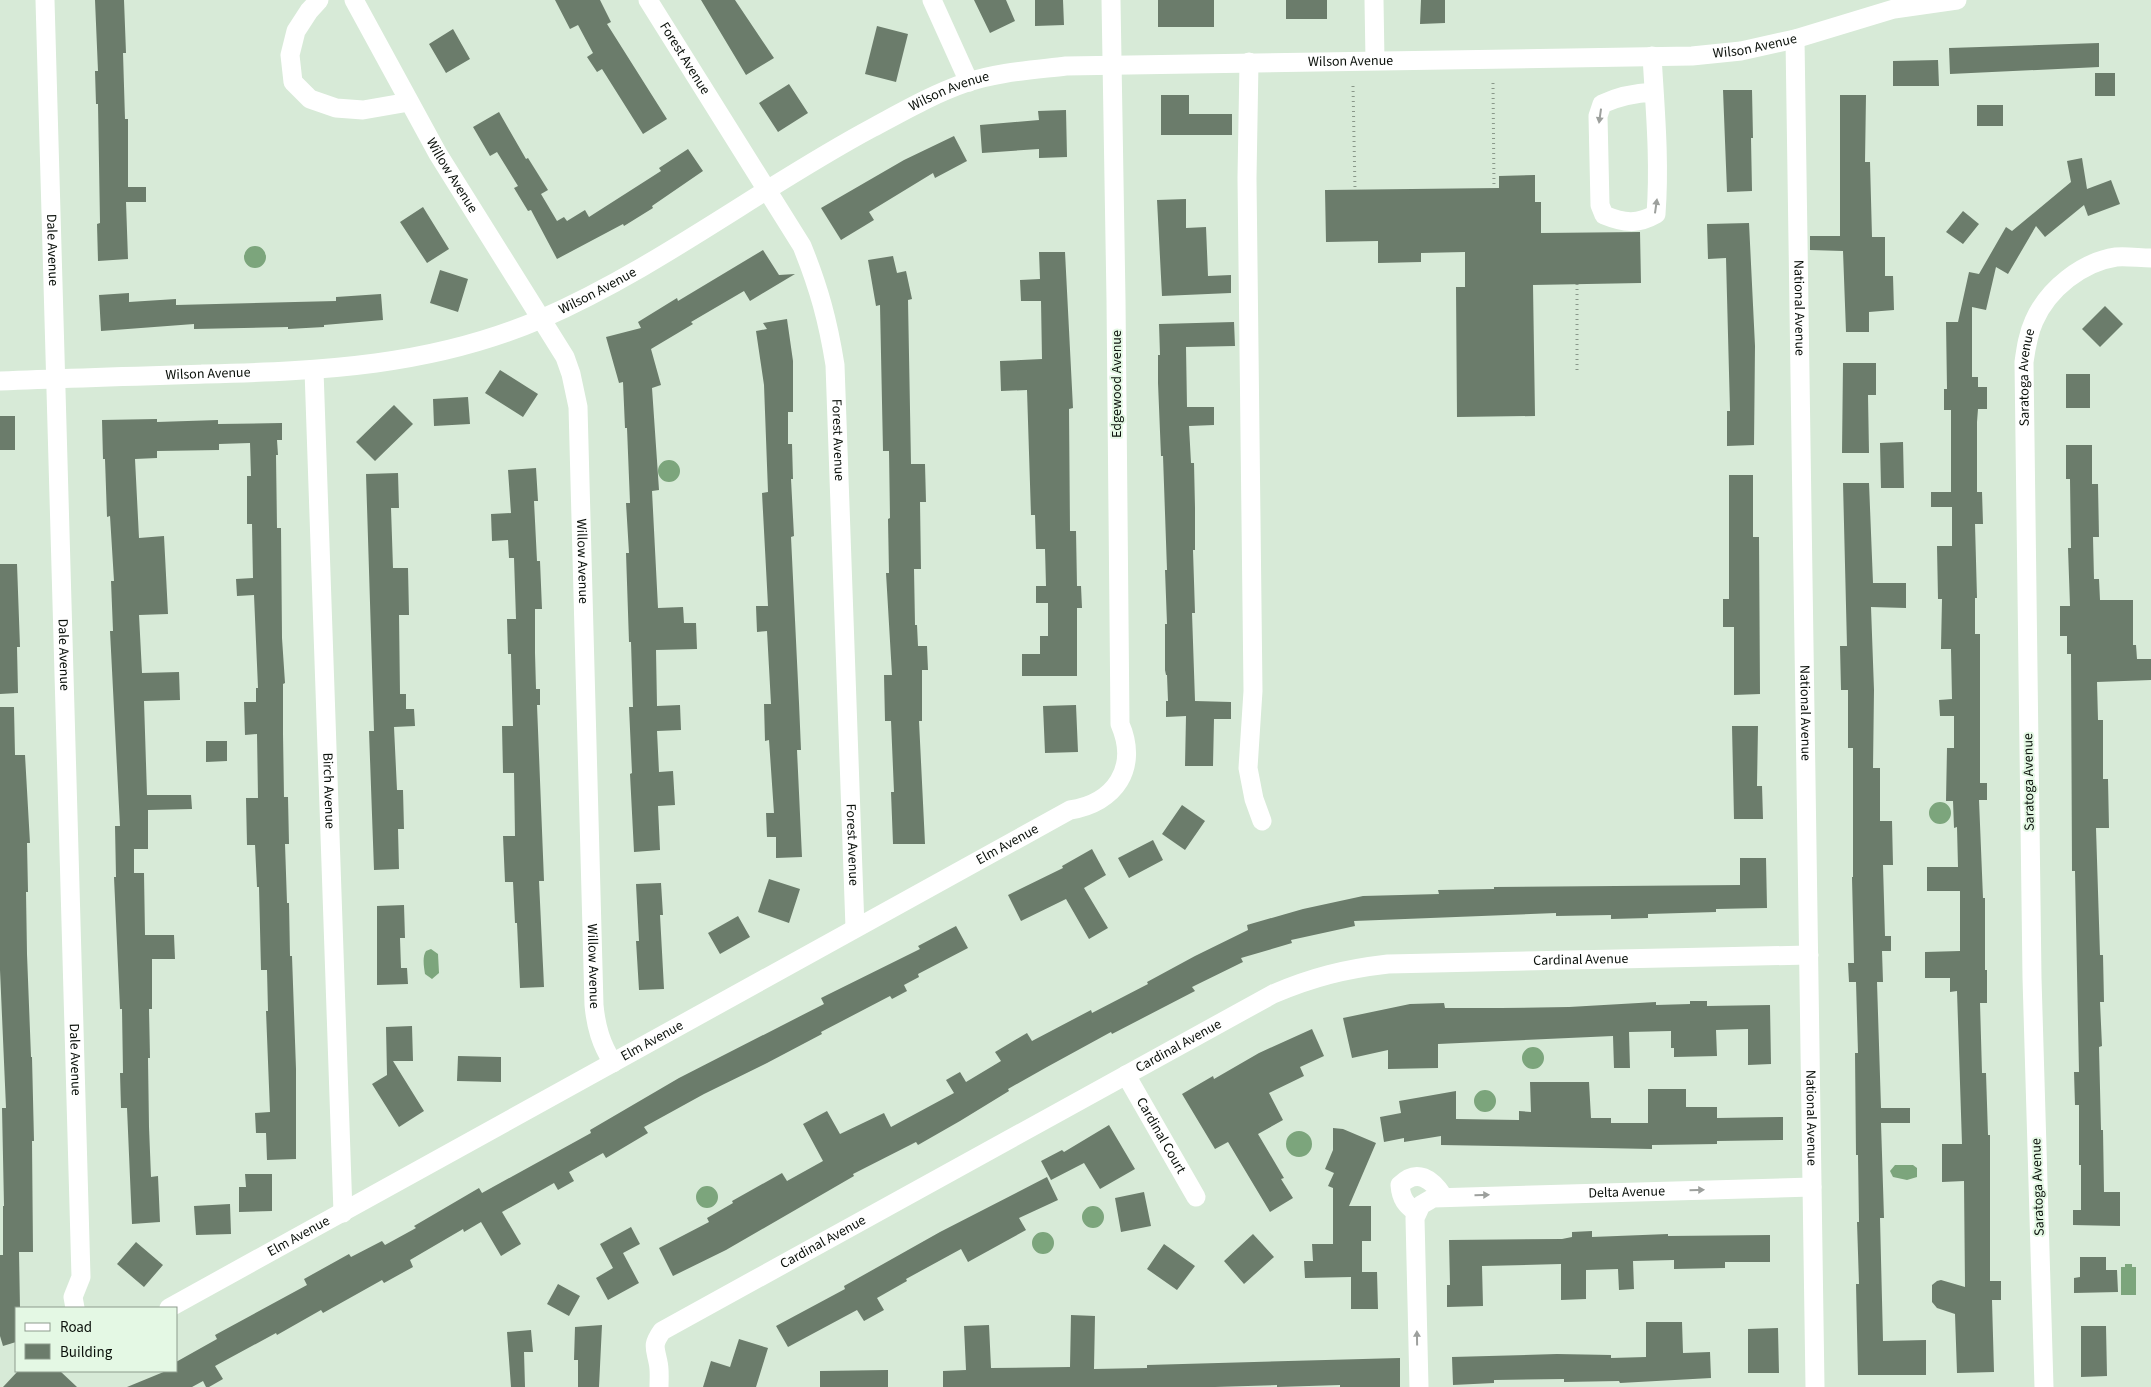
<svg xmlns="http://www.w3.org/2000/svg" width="2151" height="1387" font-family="'Source Sans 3',sans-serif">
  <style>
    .water { fill: #7ca57c }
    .building { fill: #6b7c6b }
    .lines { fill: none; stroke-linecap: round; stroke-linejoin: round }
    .path { stroke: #899789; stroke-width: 3; stroke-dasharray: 1 4; stroke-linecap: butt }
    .minor { stroke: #fff; stroke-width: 19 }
    .oneway { fill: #9da09d }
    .labels { text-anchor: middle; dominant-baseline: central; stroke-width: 4; stroke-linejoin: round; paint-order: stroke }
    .street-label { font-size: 14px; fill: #0b110b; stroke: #e4f8e4 }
  </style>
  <rect width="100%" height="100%" fill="#d7ead7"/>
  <path class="water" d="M244 257a11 11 0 1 1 22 0a11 11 0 1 1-22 0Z
    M658 471a11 11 0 1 1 22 0a11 11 0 1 1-22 0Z
    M1929 813a11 11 0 1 1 22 0a11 11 0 1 1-22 0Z
    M431 949 438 954 439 973 432 979 425 974C424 967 422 957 426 951Z
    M1522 1058a11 11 0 1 1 22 0a11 11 0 1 1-22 0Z
    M1474 1101a11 11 0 1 1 22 0a11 11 0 1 1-22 0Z
    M1286 1144a13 13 0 1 1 26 0a13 13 0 1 1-26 0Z
    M1895 1165H1913L1917 1168V1177L1907 1180 1893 1177 1890 1171Z
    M696 1197a11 11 0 1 1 22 0a11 11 0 1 1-22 0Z
    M1082 1217a11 11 0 1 1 22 0a11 11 0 1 1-22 0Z
    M1032 1243a11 11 0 1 1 22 0a11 11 0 1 1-22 0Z
    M2125 1264H2132V1267H2136V1295H2121V1267H2125Z"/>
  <path class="building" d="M95 0H124L126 53H123L125 119H128V187H146V202H126L128 259 98 261 97 224 100 223 98 104H96L95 71H98Z
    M555 0H600L611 22 607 24 667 119 643 134 602 69 597 72 587 57 593 53 578 25 570 29Z
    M701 0H735L774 58 746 75Z
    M974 0H1006L1015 21 990 33Z
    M1035 0H1063L1064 25 1035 26Z
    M1158 0H1214V27H1158Z
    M1286 0H1327V19H1286Z
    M1421 0H1445V23L1420 24Z
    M877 26 908 34 896 82 865 74Z
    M453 29 470 59 446 73 429 44Z
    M2099 43V67L1950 74 1949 48Z
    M1938 60 1939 86H1893V61Z
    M2095 73H2115V96H2095Z
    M789 84 808 113 778 132 759 103Z
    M1723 90H1752L1753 138H1751L1752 191 1727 192Z
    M1161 95H1189V114H1232V135H1161Z
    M1840 95H1866L1865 162H1870L1872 237H1885V276H1893L1894 310 1869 312V332H1846L1843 251 1810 250V236H1840Z
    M1977 105H2003V126H1977Z
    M1066 110 1067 157 1039 158V149L982 153 980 125 1039 120 1038 111Z
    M499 112 526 159 528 158 548 190 541 194 557 221 564 217 567 221 585 210 589 217 661 171 659 168 688 149 703 171 652 206 653 208 624 226 623 224 557 259 531 210 528 211 514 188 518 186 497 152 490 156 473 127Z
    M954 136 967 161 935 178 933 173 869 212 874 220 841 240 821 208 904 160Z
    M2082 158 2087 189 2111 180 2120 204 2088 216 2084 205 2045 237 2036 226 2008 274 1996 267 1986 310 1972 307V377H1978V387H1987V409H1978L1977 422V492H1982L1983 524H1975L1977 598H1975V634H1980V783H1987V800H1979L1983 898H1985V970H1987V1003H1980L1982 1073H1986L1988 1135H1990V1281H2001V1300H1992L1994 1372 1957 1373 1955 1314 1937 1308 1932 1302V1285L1937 1281 1941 1280 1965 1287 1964 1181 1942 1182V1144H1962L1957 991 1950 992V978H1925V952L1960 951V891H1927V867H1958L1957 827 1954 828 1953 801H1946L1947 748H1954V716H1940L1939 700 1952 699 1951 649H1941L1942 599H1938L1937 546H1952V507H1931V492H1951V410H1944V389H1947L1946 322H1958L1969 272 1979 274 2006 227 2012 231 2071 182 2067 161Z
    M1535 175V202H1541V233L1640 232 1641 283 1533 285 1535 416 1457 417 1456 287H1465V252L1421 253V262L1378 263V241L1326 242 1325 190 1499 188V176Z
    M1186 199V228L1206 227 1208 276 1231 275V293L1162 296 1157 200Z
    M423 207 449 249 427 263 400 222Z
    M1963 211 1979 224 1963 244 1946 232Z
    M1749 223 1755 346 1754 445 1727 446V411H1730L1726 258 1708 259 1707 224Z
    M763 250 779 275 795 274 750 301 744 291 691 322 693 324 651 349 661 385 652 388 659 490 652 491 658 608 683 607 684 623H696L697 649 656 650 657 706 680 705 681 730 657 731 659 772 673 771 675 805 658 806 660 850 634 852 630 774 632 773 629 707H633L631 642H629L626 553H629L626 503H630L627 428H625L623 382 619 383 606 337 641 328 638 322 677 298 678 301Z
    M1039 252H1065L1073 408 1069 409 1070 531H1076L1077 586H1081L1082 608H1077V676H1022V654H1040V636H1048V603H1036V586H1046L1045 549H1036L1035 515H1031L1027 390 1001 391 1000 361 1042 359 1041 301H1021L1020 280 1040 279Z
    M893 256 897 273 906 271 912 299 908 300 911 464H925L926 502H920L921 569H914L915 625H917L918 646H927L928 670H922V721H919L925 844H893L891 792H894L891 721H885L884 675H892L886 573H889L888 519 890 518 889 451H883L880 305 876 306 868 260Z
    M440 270 468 279 458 312 430 303Z
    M129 293V302L176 299V305L336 301V297L381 294 383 320 324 325V327L288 329V327L194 329V324L101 331 99 295Z
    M2105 306 2123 324 2100 347 2082 329Z
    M787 319 793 361V412H788V444H792L793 479H791L794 536 791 537 799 703 801 750H797L802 857 776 858V837H767L766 813H774L769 740 765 741 764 704H771L767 631 757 632 756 606H768L762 493 768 492 764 385 756 331 767 329 763 323Z
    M1234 322 1235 346 1186 347 1187 407H1214V425L1189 426 1191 463H1194L1195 508V550H1193L1195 613H1192L1195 701 1231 702V719H1214L1213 766H1185L1186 716 1166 717V701H1168L1167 675H1166L1165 670V624H1167L1165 570H1167L1163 456H1161L1158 383V355H1160L1159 324Z
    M1843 363H1876V395H1868L1869 453H1842Z
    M500 370 538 394 523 417 485 393Z
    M2066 374H2090V408H2066Z
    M468 397 470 424 434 426 433 399Z
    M394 405 413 424 375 461 356 442Z
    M0 416H15V450H0Z
    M157 419V422L218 420V424L282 423V440H277L278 455H276L277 528H281L282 638 285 683 283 684V734L284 797H288L289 844H285L287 903H289L290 956H292L296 1069V1159L267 1160 266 1133H256L255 1113 270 1112 266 1011H268L267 970H261L259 887H257L255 845H247L246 798H258L257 734 245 735 244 702H256V688H258L254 595 237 596 236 579 253 578 252 524H247V476H251L250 443 219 444V450L157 451V458L135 459 139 538 164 536 168 614 139 615 142 673 179 672 180 700 144 701 147 795H191L192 809 148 810V849H134V873H144L145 935H174L175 959H152V1009H149L150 1058H148L149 1127 151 1177 158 1176 160 1222 132 1224 127 1108H121L120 1073H123L122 1009H120L114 877H116L115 826H120L110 631H113L111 581H114L110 516 107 517 105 459H103L102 420Z
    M1903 442 1904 488H1881L1880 443Z
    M2066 445H2092V484H2098L2099 537H2093L2094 579H2099L2100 600H2133V645H2136L2137 659H2151V680L2097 682 2098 720H2103V779H2108L2109 828H2096L2100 955H2103L2104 1002H2100L2102 1046 2099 1047 2101 1130H2103L2104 1192H2120V1226L2073 1225V1210H2081V1165H2079V1105H2075L2074 1072H2079L2075 871H2072L2071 654H2067V636H2060V606H2070L2068 548H2071L2070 479H2066Z
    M536 468 538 501H534L537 561H540L542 609H535V653L536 689H540V705H537L544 881H539L544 987 520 988 517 923H515L513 882H505L503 836H515L514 773H503L502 726H513L511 654H508L507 619H516L514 558H509L508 540 492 541 491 514 511 513 508 470Z
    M398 473 399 508H391L393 568H408L409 615H399L400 694H406V709H414L415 726 394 727 397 790H403L404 829H398L399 869 374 870 369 731H374L366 474Z
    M1729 475H1753V537H1759L1760 694 1734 695V627H1723V599H1729Z
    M1843 483H1869L1873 583H1906V608L1871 607 1874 690 1873 768H1880V821H1892L1893 865H1883L1885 936H1891V951H1882L1883 982H1877L1881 1108H1910V1123H1881L1884 1218H1880L1883 1341 1926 1340V1375H1858L1856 1284H1859L1857 1222H1859L1858 1155H1856L1855 1053H1858L1856 982H1849L1848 963H1854L1852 877H1853V748H1848V690H1841L1840 646H1847Z
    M0 564H17L20 647H17L18 693 0 694Z
    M1076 705 1078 752 1045 753 1043 706Z
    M0 707H14L15 755H25L30 843H27L28 892H26L27 954 31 1057H32L34 1141H32L33 1252H19L20 1308H16V1342L3 1346 0 1336V1255H3V1206H4L2 1108H6L0 970Z
    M1732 726H1758L1757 786H1762L1763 819H1734Z
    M206 741H227V761L206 762Z
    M1182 805 1205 821 1185 850 1162 834Z
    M1153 840 1163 860 1129 878 1118 858Z
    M1092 849 1106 875 1084 888 1108 928 1089 939 1066 899 1021 921 1008 895 1063 868 1062 866Z
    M1740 858H1766L1767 908 1716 909V912L1648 914V918L1611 919V915L1556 916V913L1354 921 1355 926 1291 940 1292 943 1241 958 1243 962 1192 987 1195 991 1112 1034 1111 1032 1047 1067 1008 1089 1009 1091 960 1121 918 1145 916 1142 853 1174 854 1176 726 1250 673 1276 659 1248 709 1222 707 1218 733 1203 732 1201 782 1173 787 1181 823 1161 803 1124 827 1111 840 1134 884 1113 891 1127 954 1093 946 1080 960 1072 966 1082 1001 1061 995 1052 1027 1033 1032 1041 1091 1010 1092 1013 1148 984 1147 982 1195 956 1248 930 1247 925 1303 909 1363 896 1439 894 1438 890 1494 889V887L1740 885Z
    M769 879 800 889 789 923 758 912Z
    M661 883 663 915H660L664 989 639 990 636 941H639L636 884Z
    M404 905 405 938H400L401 968H407L408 984 377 985V906Z
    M738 916 750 937 720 954 708 933Z
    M956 926 968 948 918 974 919 977 904 985 907 991 892 999 890 996 821 1032 822 1034 767 1063 704 1094 644 1127 648 1133 606 1158 603 1153 569 1172 574 1181 558 1190 554 1183 502 1212 521 1244 501 1256 481 1222 464 1232 463 1229 410 1260 413 1267 384 1283 382 1280 323 1313 321 1310 277 1335 276 1333 215 1366 223 1379 209 1387H206L203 1381 192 1387H127L166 1371H176V1362L217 1339 215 1335 307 1285 304 1279 349 1254 351 1257 382 1241 385 1245 416 1228 414 1226 479 1188 482 1193 591 1133 590 1130 679 1078 824 1004 821 998 920 949 918 946Z
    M1690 1001H1707V1006L1770 1005 1771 1064 1748 1065V1029L1716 1030 1717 1056 1674 1057V1048H1671V1031L1629 1032 1630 1068H1614L1613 1036 1438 1044V1068L1388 1069V1050L1352 1058 1343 1018 1410 1004 1444 1003 1445 1008H1501L1569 1007 1656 1002V1005L1690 1004Z
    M412 1026 413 1061H393L424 1111 399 1127 372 1084 387 1075 386 1027Z
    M1312 1029 1324 1056 1300 1067 1304 1076 1269 1093 1283 1120 1258 1134 1284 1178 1281 1179 1293 1198 1270 1212 1228 1142 1215 1149 1182 1094 1213 1076 1214 1079 1259 1053Z
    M458 1056 501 1057V1082L457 1081Z
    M1530 1082H1589L1591 1118H1611V1123H1648V1089H1686V1107H1717V1118L1783 1117V1140L1717 1141V1144L1652 1145V1149L1441 1145V1136L1404 1142V1138L1384 1142 1380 1117 1401 1113 1399 1101 1456 1091V1119L1519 1120V1111L1531 1112Z
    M1109 1125 1135 1169 1100 1189 1084 1163 1051 1180 1041 1161 1062 1150 1064 1152Z
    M1333 1128 1343 1129 1376 1143 1349 1206H1371V1241H1362V1272H1377L1378 1309H1351V1277L1305 1278 1304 1261H1313L1312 1244H1333V1188L1328 1186 1334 1173 1325 1169 1333 1150Z
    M245 1174H272V1211L239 1212V1187H246Z
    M1047 1177 1058 1200 1019 1218 1026 1230 968 1262 961 1249 906 1279 907 1281 877 1298 884 1310 864 1321 857 1310 788 1347 776 1326 845 1289 844 1286 940 1232Z
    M1144 1192 1151 1226 1121 1232 1115 1198Z
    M230 1204 231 1234 196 1235 194 1206Z
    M631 1227 640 1244 623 1253 639 1283 608 1300 596 1278 613 1268 600 1244Z
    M1592 1231V1237L1668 1234V1236L1770 1235V1262H1725V1268L1674 1269V1260L1633 1261 1634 1289 1619 1290 1618 1269 1586 1270V1299L1561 1300V1264L1482 1266 1483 1306 1447 1307V1285H1450L1449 1240 1562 1239 1572 1237V1232Z
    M1253 1234 1274 1257 1244 1284 1224 1261Z
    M136 1242 163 1265 144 1287 117 1264Z
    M1164 1244 1195 1266 1177 1290 1147 1269Z
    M2080 1257H2106V1270H2117L2118 1292 2074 1293V1278L2080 1277Z
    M558 1284 580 1296 569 1316 547 1304Z
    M1071 1315 1095 1316 1094 1369 1147 1368V1365L1400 1358V1387H1340V1385L1277 1387V1385L1215 1387H943V1371L966 1370 964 1326 989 1325 991 1368 1070 1367Z
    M1646 1322H1682L1683 1353 1710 1352 1711 1378 1620 1383 1619 1381 1564 1382V1379L1494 1380V1383L1453 1385 1452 1357 1557 1354 1611 1355V1358L1646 1357Z
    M602 1325 599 1387H578V1360H574L575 1327Z
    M2081 1326H2106L2107 1376 2081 1377Z
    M1778 1328 1779 1373H1748V1329Z
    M531 1330 533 1352H524L525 1387H511L507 1332Z
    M739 1339 768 1348 756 1387H703L711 1361 730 1367Z
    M888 1370V1387H820V1371Z
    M18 1371H60L77 1387H3Z"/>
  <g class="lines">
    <path class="path" d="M1493 83 1494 188
      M1353 86 1355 190
      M1577 284V374"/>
    <g class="minor">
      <path id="s1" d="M45 0 81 1277 73 1297 75 1308"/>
      <path d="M319 0 309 11 296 31 290 55 293 82 310 99 336 108 363 110 409 102"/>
      <path id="s2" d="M354 0 438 154 565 357 571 374 578 407 594 1005C596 1027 601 1044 613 1063"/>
      <path id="s3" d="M648 0 802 246C819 288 828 321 835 365L855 928"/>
      <path d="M932 0 969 82"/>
      <path d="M1374 0 1375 60"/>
      <path id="s4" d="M1795 39 1815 1387"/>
      <path d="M1652 56C1655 108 1660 161 1656 214 1637 225 1624 223 1604 215L1600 205 1598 116 1602 104C1619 96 1635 93 1654 92"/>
      <path d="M1249 62 1247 178 1253 691 1248 768 1254 799 1262 821"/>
      <path id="s5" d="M314 370 343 1213"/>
      <path id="s6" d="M0 381C68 378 137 376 205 374 322 371 432 366 541 319 658 268 760 188 872 128 902 112 933 94 965 83 997 72 1032 70 1066 66L1692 56 1741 51 1795 39 1894 9 1957 0"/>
      <path id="s7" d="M1126 1075 1196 1197"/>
      <path d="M1417 1213C1406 1205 1401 1199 1400 1185 1417 1168 1432 1179 1443 1196"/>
      <path id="s8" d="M169 1308 1070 810C1115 803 1139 768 1120 724L1116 300 1111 0"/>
      <path id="s9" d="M659 1387C659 1379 660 1370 658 1362 655 1347 652 1345 662 1331L1273 994C1313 977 1345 969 1388 964L1809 955"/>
      <path id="s10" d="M1419 1387 1415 1218 1421 1205 1433 1198 1812 1187"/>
      <path id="s11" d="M2044 1387 2032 978 2024 362C2026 348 2028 334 2034 321 2048 289 2082 262 2116 257 2127 256 2140 258 2151 258"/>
    </g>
  </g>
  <defs><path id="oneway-solid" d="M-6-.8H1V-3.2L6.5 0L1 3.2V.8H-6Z" transform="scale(1.25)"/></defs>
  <g class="oneway">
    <use href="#oneway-solid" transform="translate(1600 116) rotate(98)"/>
    <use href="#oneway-solid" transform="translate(1656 206) rotate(-82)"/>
    <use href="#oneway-solid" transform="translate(1697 1190) rotate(-1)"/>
    <use href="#oneway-solid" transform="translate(1482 1195) rotate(-1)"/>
    <use href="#oneway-solid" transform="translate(1417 1338) rotate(-91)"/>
  </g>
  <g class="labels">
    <g class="street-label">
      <text stroke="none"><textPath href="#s6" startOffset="1826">Wilson Avenue</textPath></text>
      <text stroke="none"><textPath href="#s3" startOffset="69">Forest Avenue</textPath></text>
      <text stroke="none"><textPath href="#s6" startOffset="1421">Wilson Avenue</textPath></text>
      <text stroke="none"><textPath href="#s6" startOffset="1016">Wilson Avenue</textPath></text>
      <text stroke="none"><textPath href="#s2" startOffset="201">Willow Avenue</textPath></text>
      <text stroke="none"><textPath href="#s1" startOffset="250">Dale Avenue</textPath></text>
      <text stroke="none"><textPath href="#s6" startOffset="611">Wilson Avenue</textPath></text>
      <text stroke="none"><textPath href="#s4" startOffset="269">National Avenue</textPath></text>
      <text stroke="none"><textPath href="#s6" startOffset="208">Wilson Avenue</textPath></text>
      <text stroke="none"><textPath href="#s11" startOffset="1010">Saratoga Avenue</textPath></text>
      <text transform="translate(1117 384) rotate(-90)">Edgewood Avenue</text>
      <text stroke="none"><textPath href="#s3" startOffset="489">Forest Avenue</textPath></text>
      <text stroke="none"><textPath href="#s2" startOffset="621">Willow Avenue</textPath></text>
      <text stroke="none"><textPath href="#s1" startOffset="655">Dale Avenue</textPath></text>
      <text stroke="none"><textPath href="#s4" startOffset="674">National Avenue</textPath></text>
      <text transform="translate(2029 782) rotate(-91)">Saratoga Avenue</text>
      <text stroke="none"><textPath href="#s5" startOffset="421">Birch Avenue</textPath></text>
      <text stroke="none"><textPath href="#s3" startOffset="894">Forest Avenue</textPath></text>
      <text stroke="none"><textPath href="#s8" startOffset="958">Elm Avenue</textPath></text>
      <text stroke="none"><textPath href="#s9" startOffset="1068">Cardinal Avenue</textPath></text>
      <text stroke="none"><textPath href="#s2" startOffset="1026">Willow Avenue</textPath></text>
      <text stroke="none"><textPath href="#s8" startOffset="552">Elm Avenue</textPath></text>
      <text stroke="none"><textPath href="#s9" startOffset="648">Cardinal Avenue</textPath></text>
      <text stroke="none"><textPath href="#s1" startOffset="1060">Dale Avenue</textPath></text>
      <text stroke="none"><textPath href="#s4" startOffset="1079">National Avenue</textPath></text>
      <text stroke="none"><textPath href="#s7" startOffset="70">Cardinal Court</textPath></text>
      <text transform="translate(2038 1187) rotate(-92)">Saratoga Avenue</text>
      <text stroke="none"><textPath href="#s10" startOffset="391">Delta Avenue</textPath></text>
      <text stroke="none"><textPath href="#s8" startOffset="148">Elm Avenue</textPath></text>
      <text stroke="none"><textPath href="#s9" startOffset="242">Cardinal Avenue</textPath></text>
    </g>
  </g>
  <rect x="15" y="1307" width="162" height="65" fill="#e4f8e4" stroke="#8d9c8d"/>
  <rect x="25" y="1323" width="25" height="8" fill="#ffffff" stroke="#8d9c8d"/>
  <text x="60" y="1332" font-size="15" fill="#0b110b">Road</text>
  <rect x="25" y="1344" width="25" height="15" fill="#6b7c6b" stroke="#8d9c8d"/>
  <text x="60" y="1357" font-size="15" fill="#0b110b">Building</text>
</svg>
